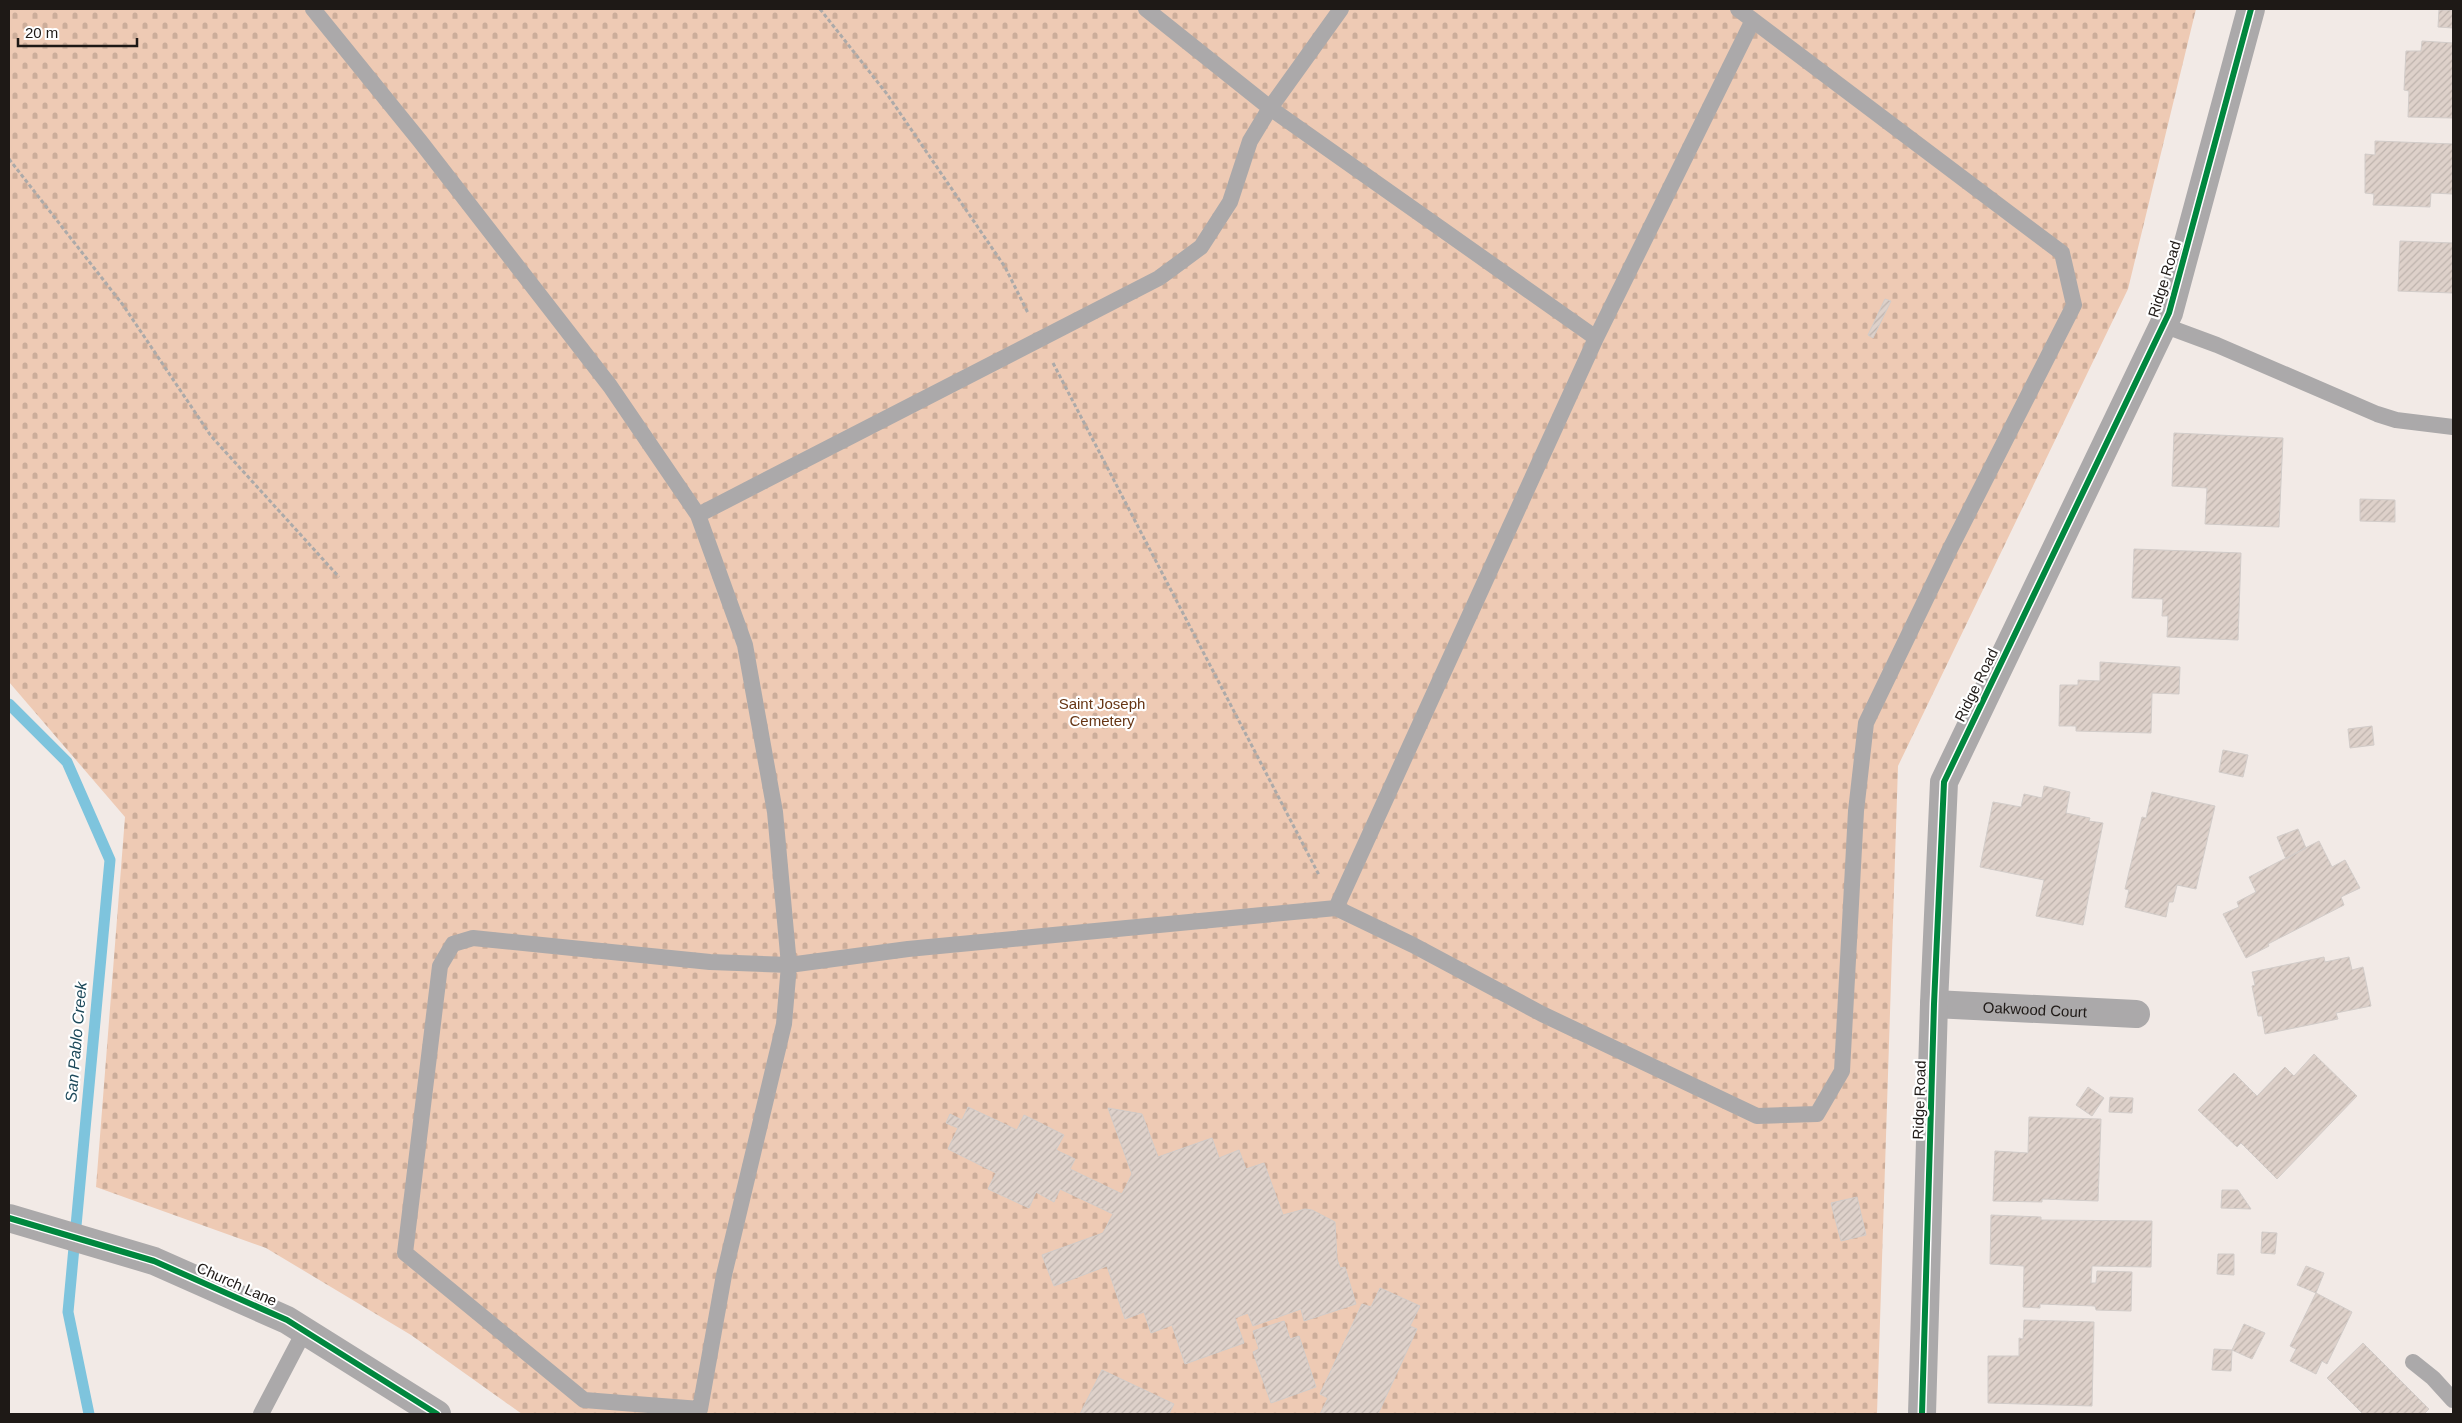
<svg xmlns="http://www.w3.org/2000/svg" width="2462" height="1423" font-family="Arial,sans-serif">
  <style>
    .cemetery { fill: url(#cemetery-stones) }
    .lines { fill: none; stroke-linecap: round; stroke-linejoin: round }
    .stream { stroke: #7ec4dd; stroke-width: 11 }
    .building { fill: url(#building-hatch); stroke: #d2ccc9 }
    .path { stroke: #acaaa9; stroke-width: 3; stroke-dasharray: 4 2.5; stroke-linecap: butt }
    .service { stroke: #aba9aa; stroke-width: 16 }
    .minor { stroke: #aba9aa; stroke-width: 28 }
    .tertiary { stroke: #aba9aa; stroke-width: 28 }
    .cycleway-casing { stroke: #fff; stroke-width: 9 }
    .cycleway { stroke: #00873e; stroke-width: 6 }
    .labels { text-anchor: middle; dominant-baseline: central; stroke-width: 4.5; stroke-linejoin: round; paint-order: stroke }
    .street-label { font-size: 15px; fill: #1e1916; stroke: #fff }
    .park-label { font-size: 15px; fill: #663514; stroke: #fff }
    .water-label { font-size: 16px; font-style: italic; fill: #1d495a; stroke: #fff }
  </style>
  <defs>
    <pattern id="cemetery-stones" width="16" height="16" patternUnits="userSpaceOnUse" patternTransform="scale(1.25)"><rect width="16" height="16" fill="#eecab4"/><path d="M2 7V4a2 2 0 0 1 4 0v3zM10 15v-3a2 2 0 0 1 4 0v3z" fill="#ccad9a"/></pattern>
    <pattern id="building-hatch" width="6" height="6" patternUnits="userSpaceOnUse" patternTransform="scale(1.25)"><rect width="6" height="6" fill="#ded1ca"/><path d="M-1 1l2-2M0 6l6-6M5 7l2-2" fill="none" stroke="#beb3ad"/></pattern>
  </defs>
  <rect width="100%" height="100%" fill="#f2eae6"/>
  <path class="cemetery" d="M9 9H2196L2128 289 1898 766 1877 1414H522L411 1335 266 1248 96 1187 125 817 9 682Z"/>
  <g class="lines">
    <path class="stream" d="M9 704 67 762 110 860 68 1312 89 1414"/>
  </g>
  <path class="building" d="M2439 10H2453V28L2438 27Z
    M2422 41 2453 43V118L2408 117 2409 91 2404 90 2406 51H2421Z
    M2375 141 2453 144V194L2431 193 2430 207 2373 205 2374 194 2365 193V154L2375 155Z
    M2400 241 2453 243V293L2398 291Z
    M1885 299 1891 301 1873 338 1868 335Z
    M2174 433 2283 438 2279 527 2205 524 2207 488 2172 486Z
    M2360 499 2395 500V522L2360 521Z
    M2134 549 2241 553 2238 640 2167 637 2168 616H2162L2163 599 2132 598Z
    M2100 662 2180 667 2179 694 2152 693 2151 733 2076 731V726H2059L2060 685H2078V680L2100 681Z
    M2372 726 2374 745 2350 748 2348 729Z
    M2223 750 2248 755 2243 777 2219 772Z
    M2044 786 2070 792 2066 813 2090 818 2089 821 2103 823 2083 925 2036 916 2044 880 1980 867 1993 802 2021 807 2024 794 2042 798Z
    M2152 792 2215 806 2196 889 2177 885 2173 902H2169L2166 917 2125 907 2129 890 2125 889 2142 817 2146 818Z
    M2298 829 2306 848 2286 859 2277 837Z
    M2319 841 2332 867 2345 860 2360 888 2341 897 2344 905 2268 944 2269 946 2246 958 2223 914 2239 907 2237 902 2256 892 2249 877Z
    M2324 957 2325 962 2349 957 2352 970 2363 967 2371 1006 2336 1013 2338 1019 2265 1034 2262 1016H2258L2252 986 2255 985 2252 972Z
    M2314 1054 2357 1096 2277 1179 2241 1143 2237 1147 2198 1110 2234 1073 2257 1096 2285 1067 2294 1076Z
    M2088 1087 2104 1098 2092 1116 2076 1105Z
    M2110 1097 2133 1098 2132 1113 2109 1112Z
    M968 1107 1017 1130 1024 1115 1064 1135 1056 1150 1075 1159 1070 1169 1122 1194 1132 1174 1108 1108 1142 1114 1158 1157 1212 1138 1219 1158 1239 1150 1246 1169 1264 1163 1283 1215 1305 1209 1312 1210 1335 1222 1337 1259 1340 1268 1345 1267 1356 1304 1304 1321 1301 1309 1253 1326 1248 1313 1235 1318 1244 1343 1185 1364 1172 1325 1151 1333 1144 1312 1125 1319 1107 1266 1054 1286 1042 1255 1103 1233 1113 1214 1060 1189 1054 1202 1036 1192 1029 1208 988 1189 996 1173 948 1149 958 1128 946 1123 950 1114 962 1120Z
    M2029 1117 2101 1119 2098 1201 2042 1199V1202L1993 1201 1995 1151 2028 1153Z
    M2222 1190H2238L2251 1209 2221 1208Z
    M1857 1197 1866 1235 1841 1241 1831 1203Z
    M1991 1215 2041 1217V1220L2152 1221 2151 1267 2092 1266 2091 1283H2096L2097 1271 2132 1272 2131 1311 2096 1310 2095 1306 2040 1304V1308L2023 1307 2024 1266 1990 1264Z
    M2262 1232 2277 1233 2275 1254 2261 1253Z
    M2218 1254H2234V1275L2217 1274Z
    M2306 1266 2324 1273 2316 1293 2297 1285Z
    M1380 1288 1420 1306 1410 1326 1417 1329 1378 1414H1320L1328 1398 1320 1394 1362 1304 1371 1307Z
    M2316 1293 2352 1312 2327 1364 2322 1361 2316 1374 2290 1361 2296 1349 2290 1346Z
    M2024 1320 2094 1322 2092 1406 1988 1403V1356H2019V1338L2023 1339Z
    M1284 1321 1290 1339 1299 1336 1316 1387 1271 1403 1253 1352 1259 1349 1253 1331Z
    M2244 1324 2265 1333 2252 1359 2232 1350Z
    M2363 1343 2429 1409 2424 1414H2363L2327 1378Z
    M2214 1349 2232 1350 2231 1371 2212 1370Z
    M1102 1370 1174 1404 1169 1414H1080Z"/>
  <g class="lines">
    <path class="path" d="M820 9 887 94 1005 267 1028 313
      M9 159 123 305 211 436 339 577
      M1053 363 1319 875"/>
    <path class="service" d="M313 9 420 141 610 386 698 515 745 645 775 812 789 965 710 962 473 938 453 944 440 966 405 1253 584 1400 700 1409
      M1146 9 1270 108 1596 338
      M2163 325 2217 345 2377 414 2396 420 2453 427
      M698 515 1159 278 1201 247 1230 202 1250 141 1270 108 1341 9
      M1336 908 1596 338 1753 20
      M2413 1362 2433 1378 2453 1400
      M261 1414 305 1330
      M696 1414 700 1409 724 1275 784 1024 789 965 908 949 1336 908 1413 945 1542 1014 1757 1116 1817 1114 1842 1071 1856 811 1866 723 1950 549 2074 305 2062 253 1738 9"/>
    <g class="minor">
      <path id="s1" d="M1934 1004 2136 1014"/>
      <path d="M1922 1414 1934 1004 1944 782 2169 313 2251 9"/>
    </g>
    <path class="tertiary" d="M9 1218 154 1261 287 1320 437 1414"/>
    <g class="cycleway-casing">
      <path id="cycleway" d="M9 1218 154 1261 287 1320 437 1414
        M1922 1414 1934 1004 1944 782 2169 313 2251 9"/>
    </g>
    <use href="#cycleway" class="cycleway"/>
  </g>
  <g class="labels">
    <g class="street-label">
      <text transform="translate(2164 279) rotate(-73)">Ridge Road</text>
      <text transform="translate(1976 685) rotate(-64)">Ridge Road</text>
      <text stroke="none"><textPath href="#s1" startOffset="101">Oakwood Court</textPath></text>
      <text transform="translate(1919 1100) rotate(-88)">Ridge Road</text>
      <text transform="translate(237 1284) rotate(24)">Church Lane</text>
    </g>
    <g class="park-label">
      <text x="1102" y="703">Saint Joseph<tspan x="1102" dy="17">Cemetery</tspan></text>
    </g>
    <g class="water-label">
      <text transform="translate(76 1042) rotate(-85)">San Pablo Creek</text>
    </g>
  </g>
  <rect width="2462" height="1423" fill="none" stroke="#1e1916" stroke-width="20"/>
  <path d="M18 38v8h119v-8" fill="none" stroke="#1e1916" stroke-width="2.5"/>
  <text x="25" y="38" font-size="15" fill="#1e1916" stroke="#ffffff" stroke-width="4" paint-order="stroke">20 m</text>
</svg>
